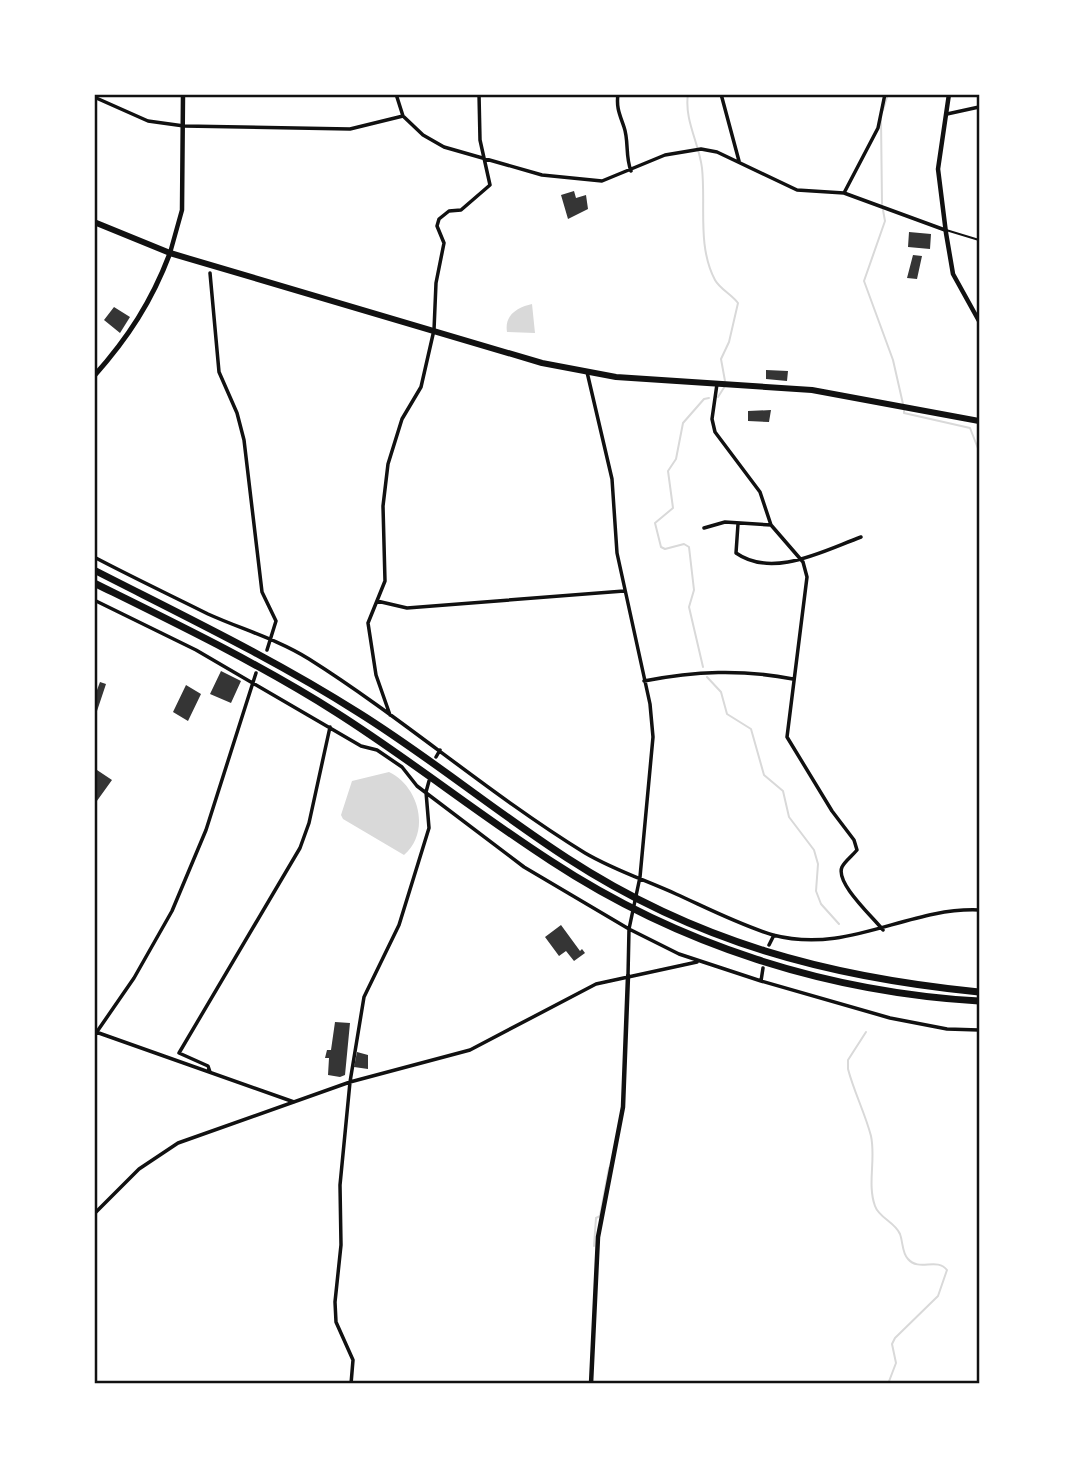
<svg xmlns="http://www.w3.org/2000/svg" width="1074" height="1478" font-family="Figtree,sans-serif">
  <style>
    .water { fill: #d9d9d9 }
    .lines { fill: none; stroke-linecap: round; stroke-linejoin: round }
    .stream { stroke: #d9d9d9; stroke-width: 2 }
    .building { fill: #353535 }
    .service { stroke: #111; stroke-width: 2 }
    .minor { stroke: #111; stroke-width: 3.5 }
    .tertiary { stroke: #111; stroke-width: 4.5 }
    .secondary { stroke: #111; stroke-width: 5 }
    .trunk { stroke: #111; stroke-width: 6 }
    .motorway { stroke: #111; stroke-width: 7 }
    .neatline { fill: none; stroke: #111; stroke-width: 2.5 }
  </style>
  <rect width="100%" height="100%" fill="#fff"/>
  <path class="water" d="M532 304 535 333 507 332C504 314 519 307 532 304Z
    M389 772C419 786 431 832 404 855L343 819 341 815 352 781Z"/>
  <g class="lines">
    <path class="stream" d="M688 94C684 120 699 143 702 168 706 205 697 246 715 280 720 289 731 294 738 303L729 342 721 359 725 381
      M883 110 888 94
      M881 119 882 204
      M883 210 885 221 864 281 893 360 903 404
      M718 397 725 386
      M904 410V413L970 428 979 451
      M703 667 689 607 694 590 689 547 684 544 665 549 661 547 655 523 673 508 668 471 676 459 683 423 704 399 709 398
      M707 677 721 692 727 714 751 729 764 775 783 791 789 817 814 850 818 864 816 891 821 904 839 924
      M866 1032 848 1060V1069C854 1092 865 1113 871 1136 876 1159 867 1184 875 1206 879 1218 895 1222 900 1234 903 1242 902 1253 908 1259 919 1272 937 1257 947 1270L938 1296 895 1338 892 1344 896 1363 888 1384
      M594 1246 596 1218 600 1216 609 1168"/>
  </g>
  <path class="building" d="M574 191 576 198 586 195 588 209 568 219 561 195Z
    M909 232 931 234 930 249 908 247Z
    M913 255 922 256 917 279 907 278Z
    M114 307 130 317 120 333 104 320Z
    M766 370 788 371 787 381 766 379Z
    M771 410 769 422 748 421V411Z
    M221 671 241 681 231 703 210 694Z
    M100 682 106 684 97 711 94 698Z
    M186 685 201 694 188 721 173 712Z
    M94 768 112 780 94 805Z
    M561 925 580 951 582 949 585 953 574 961 566 951 559 956 545 937Z
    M335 1022 350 1023 345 1075 340 1077 328 1075 329 1058H325L327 1050H331Z
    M357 1052 368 1055V1069L354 1067Z"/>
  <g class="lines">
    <path class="service" d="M946 230 979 240"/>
    <path class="minor" d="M396 94 403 116 423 135 444 147 542 175 602 181 665 155 701 149 717 152 797 190 844 193 945 230
      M618 94C616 108 620 115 624 127 629 141 625 156 631 171
      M721 94 739 161
      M94 97 148 121 184 126 350 129 403 116
      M947 114 979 107
      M844 193 878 128 885 94
      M210 273 219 372 237 413 244 440 262 592 276 621 267 650
      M587 372 612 479 617 553 650 704 653 737 640 877 629 929 628 976
      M717 384 712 419 715 432 760 492 771 525 803 562 807 577 787 737 832 811 854 840 857 850C852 856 845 861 842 867 835 883 873 917 883 930
      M738 524 736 553C773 579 825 550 861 537
      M704 528 725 522 771 525
      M94 557C132 577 170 595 208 614 241 629 277 639 309 659 404 719 489 794 585 853 614 870 645 880 676 894 707 908 740 925 773 935 849 955 907 907 979 910
      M94 600 196 650 361 746 377 750 402 767 417 786 524 867 629 929 679 954 761 981 890 1018 947 1029 979 1030
      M377 601 407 608 624 591
      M644 681C695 671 741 669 793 679
      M390 715 376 675 368 623 385 581 383 506 388 464 402 419 421 387 434 330 436 283 444 243 437 226 439 219 449 211 461 210 490 185 480 140 479 94
      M436 757 440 750
      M769 945 774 935
      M761 981 763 968
      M96 1032 294 1102
      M94 1036 134 978 172 911 206 830 256 673
      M210 1072 208 1066 179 1053 300 848 309 823 330 727
      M94 1214 139 1169 178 1143 350 1082 470 1050 596 984 697 962
      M351 1384 353 1360 336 1322 335 1302 341 1245 340 1185 350 1082 364 997 399 925 429 828 426 792 429 781"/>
    <path class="tertiary" d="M949 94 938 169 946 233 953 274 979 321
      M170 253 182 210 183 94
      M591 1384 598 1237 623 1107 628 976"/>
    <path class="secondary" d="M94 376C128 338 152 301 170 253"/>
    <path class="trunk" d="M94 222 170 253 542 363 616 377 812 390 979 421"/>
    <path class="motorway" d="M94 570C184 616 274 659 359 713 431 758 496 812 567 858 696 942 828 977 979 992
      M94 583C177 624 260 664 337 713 411 760 478 814 551 861 679 945 827 992 979 1001"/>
  </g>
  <rect width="1074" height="1478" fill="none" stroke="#ffffff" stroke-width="192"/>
  <rect x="96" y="96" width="882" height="1286" class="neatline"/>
</svg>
